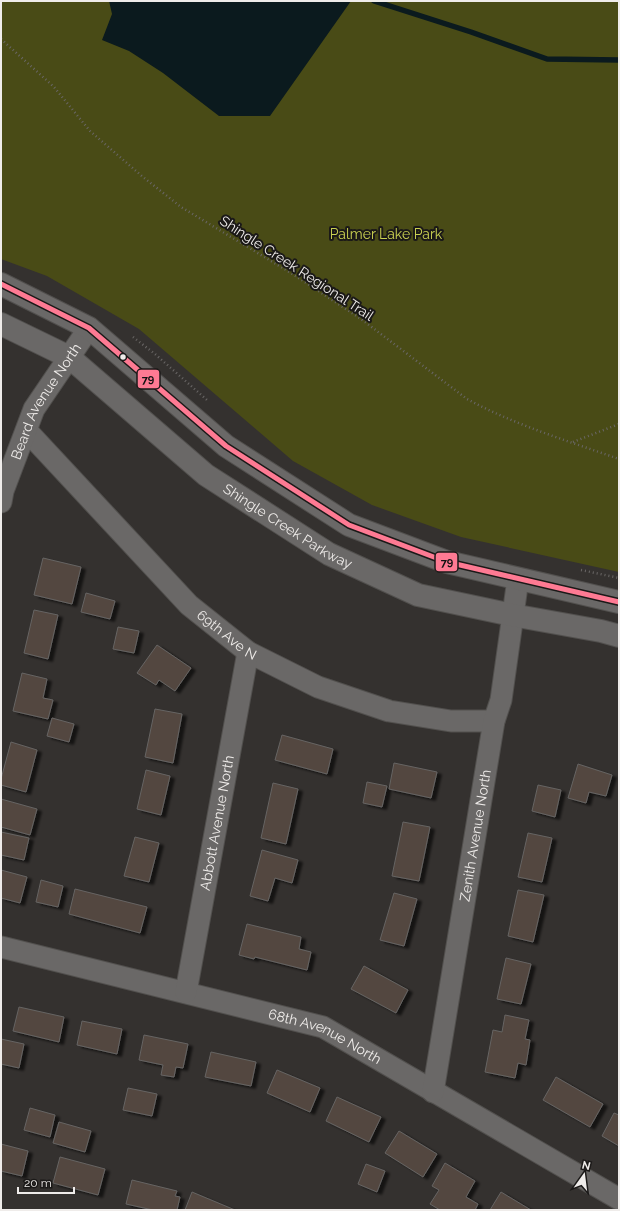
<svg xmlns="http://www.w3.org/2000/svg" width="620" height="1211" font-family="Raleway,sans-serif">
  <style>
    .green { fill: #494b16 }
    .water { fill: #0b1a1e }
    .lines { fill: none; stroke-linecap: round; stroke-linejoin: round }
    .stream { stroke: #0b1a1e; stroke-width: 5.5 }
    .building { fill: #53473f; stroke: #666463; filter: url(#shadow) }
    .minor-casing { stroke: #52504e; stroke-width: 23 }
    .tertiary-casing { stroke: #52504e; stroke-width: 24 }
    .path { stroke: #6a6766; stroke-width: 2.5; stroke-dasharray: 1 3; stroke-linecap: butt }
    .minor { stroke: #6a6867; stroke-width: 21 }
    .tertiary { stroke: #6a6867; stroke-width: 22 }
    .bus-1-casing { stroke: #1b1918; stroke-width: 8 }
    .bus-1 { stroke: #fe7a93; stroke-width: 5 }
    .bus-dot { fill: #efecea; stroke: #1b1918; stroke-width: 1.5 }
    .labels { text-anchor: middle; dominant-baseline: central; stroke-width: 4; stroke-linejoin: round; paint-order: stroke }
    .park-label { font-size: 14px; fill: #cad151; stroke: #1b1918 }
    .street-label { font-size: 14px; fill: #efecea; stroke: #1b1918 }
    .line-badge { stroke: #1b1918; stroke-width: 1.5 }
    .pale-badge-label { font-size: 11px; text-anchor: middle; font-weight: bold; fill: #111 }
  </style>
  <defs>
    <filter id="shadow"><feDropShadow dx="4.5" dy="2.5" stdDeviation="1" flood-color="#0009"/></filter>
  </defs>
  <rect width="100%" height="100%" fill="#34312f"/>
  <path class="green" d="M1 1H619V572L461 537 372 505 293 461 139 329 47 276 1 259Z"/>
  <path class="water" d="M109 1H351L270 116H219L163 73 129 51 102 40 112 14Z"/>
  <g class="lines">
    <path class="stream" d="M374 1 471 32 547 59 619 60"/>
  </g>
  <path class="building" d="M43 558 81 567 72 604 34 595Z
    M86 593 115 601 110 619 81 612Z
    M34 610 58 615 48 659 24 653Z
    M118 627 139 631 134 653 113 649Z
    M157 645 191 668 175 691 159 680 156 685 137 673Z
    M22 673 47 679 43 698 53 700 48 719 13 711Z
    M155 709 182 714 173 763 145 757Z
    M52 718 74 724 69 742 47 736Z
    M282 735 333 749 327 774 275 760Z
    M11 742 37 750 26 792 1 785V779Z
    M394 763 437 772 431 798 389 789Z
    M578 764 612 775 606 796 589 792 586 803 568 798Z
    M146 770 170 776 161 815 137 809Z
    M367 782 387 786 382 807 363 803Z
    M273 783 298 789 286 844 261 838Z
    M538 785 561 790 555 817 532 811Z
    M1 799 37 809 30 835 1 827Z
    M403 822 430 827 419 881 392 876Z
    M1 832 29 838 24 860 1 855Z
    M528 833 552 838 542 882 518 877Z
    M135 837 159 843 149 882 124 876Z
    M262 850 298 860 292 883 275 878 268 901 250 896Z
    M1 870 27 877 20 903 1 898Z
    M41 880 63 886 58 907 36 902Z
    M75 889 147 907 140 933 69 914Z
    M518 890 544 895 533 942 508 936Z
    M394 893 417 899 404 946 380 940Z
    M247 924 301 937 299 949 311 952 307 970 255 957 254 959 239 955Z
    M506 958 531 964 521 1004 497 999Z
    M364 966 408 990 396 1013 351 989Z
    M19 1007 64 1017 59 1042 13 1031Z
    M505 1015 529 1020 525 1039 530 1040 526 1065 518 1063 515 1078 485 1072 493 1030 502 1032Z
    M82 1021 122 1029 117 1054 77 1045Z
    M144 1035 188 1044 183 1068 176 1067 174 1077 161 1075 163 1065 139 1060Z
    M1 1039 24 1044 19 1068 1 1064Z
    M211 1052 256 1062 251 1086 205 1077Z
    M277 1070 320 1088 310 1112 267 1093Z
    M556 1077 603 1104 590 1127 543 1100Z
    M128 1088 157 1094 152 1116 123 1110Z
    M337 1097 381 1117 369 1142 326 1121Z
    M30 1108 55 1115 50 1137 24 1130Z
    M614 1113 619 1115V1146L602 1136Z
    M59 1122 91 1131 85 1152 53 1143Z
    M399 1131 437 1154 423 1177 385 1153Z
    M1 1144 28 1151 22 1176 1 1171Z
    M60 1157 105 1169 98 1195 53 1183Z
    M445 1163 475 1181 466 1197 478 1204 475 1210H440L430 1204 439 1190 432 1186Z
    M366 1164 385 1171 377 1192 358 1184Z
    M132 1180 177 1191 175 1196 180 1197 177 1210H153L126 1204Z
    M192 1192 235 1210H185Z
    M501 1192 531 1210H490Z"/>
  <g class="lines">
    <g class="minor-casing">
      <g id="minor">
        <path id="s1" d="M27 431 189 605 248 652 318 687 389 711 451 721H494"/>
        <path id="s2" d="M1 502 3 491 34 409 89 328"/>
        <path id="s3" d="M1 947 323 1027 619 1199"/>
        <path id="s4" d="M186 992 248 652"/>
        <path id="s5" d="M433 1092 494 721 501 700 518 579"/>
      </g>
    </g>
    <g class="tertiary-casing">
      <g id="tertiary">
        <path d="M1 284 89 328 226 446 349 525 447 562 619 602"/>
        <path id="s6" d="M1 324 69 357 206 475 329 554 418 595 512 615 601 631 619 636"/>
      </g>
    </g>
    <path class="path" d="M1 39 54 87 90 131 143 177 181 207 291 273 361 319 467 399C515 425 568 441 619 459
      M133 337 155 354 207 400
      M573 442 619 424
      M581 570 619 578"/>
    <use href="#minor" class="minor"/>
    <use href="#tertiary" class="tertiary"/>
    <g class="bus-1-casing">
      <path id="bus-1" d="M1 284 89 328 226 446 349 525 447 562 619 602"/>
    </g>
    <use href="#bus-1" class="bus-1"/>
  </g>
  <circle class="bus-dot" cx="123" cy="357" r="3.5"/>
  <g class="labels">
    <g class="park-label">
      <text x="386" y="234">Palmer Lake Park</text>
    </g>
    <g class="street-label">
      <text transform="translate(297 268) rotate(33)">Shingle Creek Regional Trail</text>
      <text stroke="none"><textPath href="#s2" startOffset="111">Beard Avenue North</textPath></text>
      <text stroke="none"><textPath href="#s6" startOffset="353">Shingle Creek Parkway</textPath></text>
      <text stroke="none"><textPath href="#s1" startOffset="286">69th Ave N</textPath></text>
      <text stroke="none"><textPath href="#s4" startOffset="172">Abbott Avenue North</textPath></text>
      <text stroke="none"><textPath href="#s5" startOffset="260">Zenith Avenue North</textPath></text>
      <text stroke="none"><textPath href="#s3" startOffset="337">68th Avenue North</textPath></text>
    </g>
  </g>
  <g class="line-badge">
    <rect x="137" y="369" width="23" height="20" rx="4" fill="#fe7a93"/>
    <rect x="435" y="552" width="23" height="20" rx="4" fill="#fe7a93"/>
  </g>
  <g class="pale-badge-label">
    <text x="148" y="383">79</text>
    <text x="447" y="566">79</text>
  </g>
  <rect width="620" height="1211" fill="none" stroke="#efecea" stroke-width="4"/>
  <g transform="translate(584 1175) rotate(14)" stroke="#1b1918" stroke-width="3" paint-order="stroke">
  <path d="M0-3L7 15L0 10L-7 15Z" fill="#efecea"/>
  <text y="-6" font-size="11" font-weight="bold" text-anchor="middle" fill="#efecea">N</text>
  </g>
  <path d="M18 1187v6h56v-6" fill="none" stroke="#efecea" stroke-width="2"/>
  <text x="24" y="1187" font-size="12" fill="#efecea" stroke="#1b1918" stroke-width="3" paint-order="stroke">20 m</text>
</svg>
